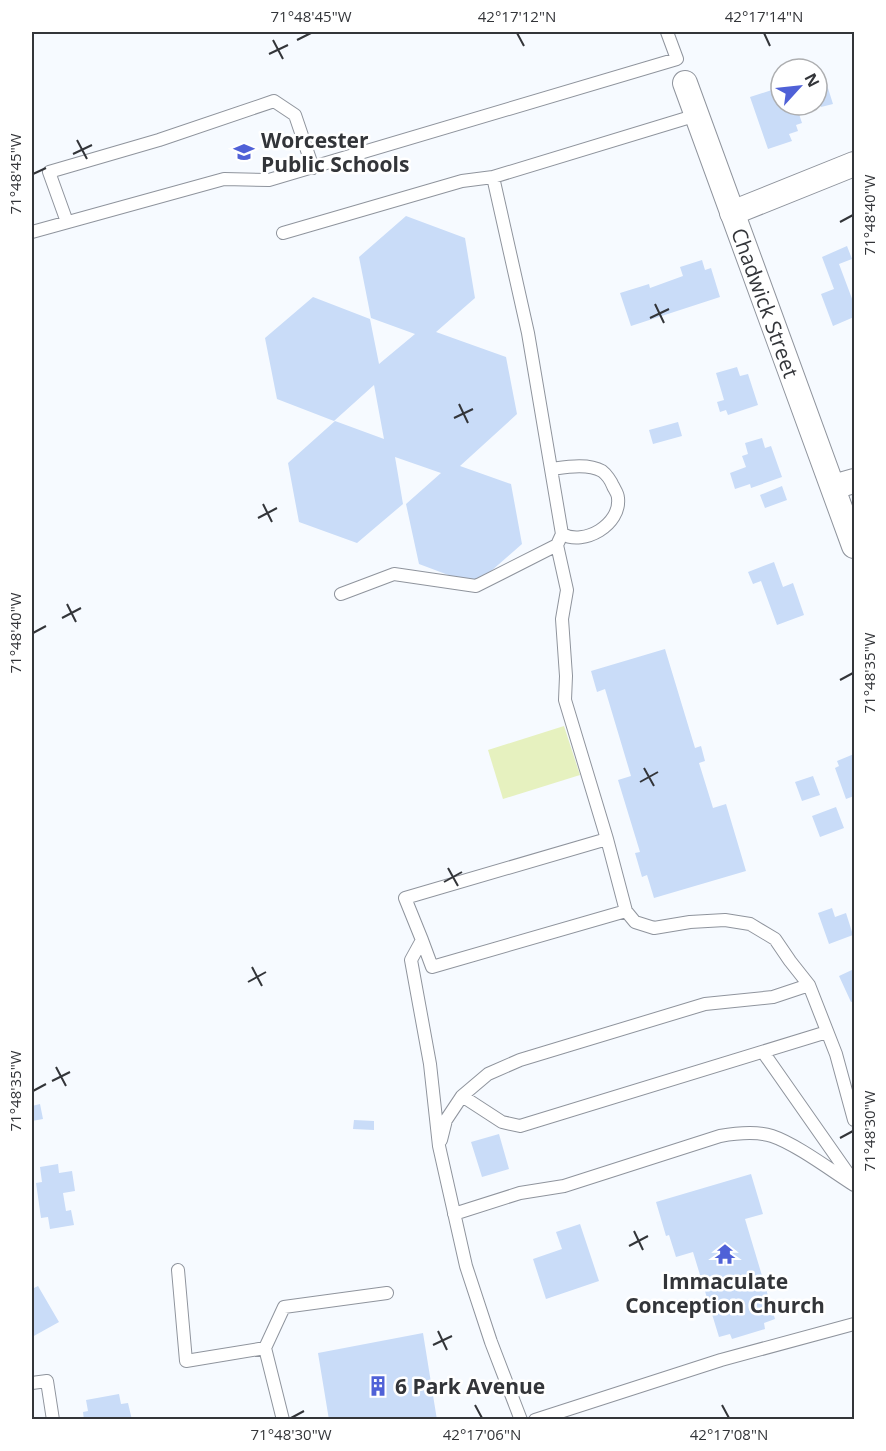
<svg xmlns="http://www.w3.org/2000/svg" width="886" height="1451" font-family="'Open Sans',sans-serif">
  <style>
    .green { fill: #e6f1bf }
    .building { fill: #c9dcf8 }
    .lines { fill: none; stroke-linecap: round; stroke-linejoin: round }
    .lane-casing { stroke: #8f949d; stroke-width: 14 }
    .street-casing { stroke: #8f949d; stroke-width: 26 }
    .lane { stroke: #fff; stroke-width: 12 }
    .street { stroke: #fff; stroke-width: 24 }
    .ticks { fill: none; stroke: #333539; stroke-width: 2 }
    .labels { text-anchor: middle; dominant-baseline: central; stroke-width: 5; stroke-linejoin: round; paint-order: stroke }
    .poi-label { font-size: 21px; font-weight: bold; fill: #333539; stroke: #fff; text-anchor: start }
    .street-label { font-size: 21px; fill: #333539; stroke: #fff }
    .neatline { fill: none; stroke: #333539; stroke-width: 2 }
    .ticks-label { font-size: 15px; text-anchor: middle; fill: #333539 }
  </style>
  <rect width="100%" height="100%" fill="#f6faff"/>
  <path class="green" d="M564 726 580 775 503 799 488 750Z"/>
  <path class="building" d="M827 85 833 104 821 107 817 88Z
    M781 87V105H789L791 110 797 108 802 123 796 125 798 131 789 134 792 141 768 149 750 97Z
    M406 216 465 238 475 298 436 332 506 357 517 414 460 466 511 484 522 544 475 585 419 564 406 504 441 473 395 457 403 504 357 543 299 522 288 463 335 421 384 439 374 385 334 421 277 399 265 338 313 297 370 319 379 364 415 334 371 318 359 257Z
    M847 246 852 259 839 264 854 304V317L833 326 821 294 834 289 822 257Z
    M702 260 705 270 711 268 720 297 631 326 620 293 649 284 650 288 683 276 680 267Z
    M737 367 740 376 748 374 758 405 728 415 726 410 720 412 717 402 724 400 716 373Z
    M678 422 682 436 653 444 649 430Z
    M762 438 765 448 771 446 782 477 751 488 750 484 735 489 730 473 746 467 742 456 748 454 745 443Z
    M782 486 787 500 765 508 760 495Z
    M774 562 783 587 793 583 804 615 777 625 761 581 753 584 748 572Z
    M665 649 695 748 701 746 705 761 699 763 713 808 726 804 746 871 654 898 647 875 642 877 635 853 640 852 618 780 631 776 605 689 597 692 591 671Z
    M854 754V796L846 799 835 768 839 766 837 761Z
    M813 776 820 795 802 801 795 782Z
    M836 807 844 828 820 837 812 816Z
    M832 908 835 917 846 913 853 935 829 944 818 913Z
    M854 969V1001L851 1002 839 976Z
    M40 1104 43 1119 32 1121V1106Z
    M354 1120 374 1121V1130L353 1129Z
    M499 1134 509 1169 482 1177 471 1142Z
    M58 1164 59 1173 72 1171 75 1191 63 1193 66 1211 71 1210 74 1225 50 1229 48 1217 41 1218 36 1183 42 1182 40 1167Z
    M751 1174 763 1214 745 1219 775 1319 764 1323 765 1329 732 1339 730 1334 719 1337 693 1252 676 1257 669 1235 666 1236 656 1202Z
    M580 1224 599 1281 546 1299 533 1259 562 1249 556 1232Z
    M38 1286 59 1322 32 1337V1289Z
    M423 1333 437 1420H329L318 1353Z
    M119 1394 121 1404 128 1403 132 1420H84L83 1412 88 1411 86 1400Z"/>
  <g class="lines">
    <g class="lane-casing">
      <path id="lane" d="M67 222 49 172 159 140 274 101 295 115 313 168
        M32 232 224 179 269 180 677 59 667 32
        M283 233 462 181 493 177
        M551 469C566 467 588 463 602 471 606 474 611 481 613 486 615 490 618 494 618 498 621 525 584 546 562 534
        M557 545 567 590 562 619 566 676 565 700 607 839
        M341 594 394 574 476 586 557 545 562 534 528 333 493 177 697 115
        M422 940 432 967 626 911
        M763 1052 854 1182
        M462 1096 502 1122 520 1126 827 1032
        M441 1140 446 1120 462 1096 488 1074 520 1060 705 1004 773 997 809 985
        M454 1214 520 1193 564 1186 720 1136C737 1133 756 1131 772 1136 796 1144 832 1171 854 1185
        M178 1270 186 1361 265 1348 283 1420
        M265 1348 284 1307 387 1293
        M32 1383 47 1381 53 1420
        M521 1420 491 1342 466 1266 439 1146 430 1064 411 960 422 940 405 898 607 839 626 911 635 922 654 928 690 922 725 920 750 924 775 939 790 961 809 985 836 1054 854 1120
        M535 1420 721 1360 854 1324"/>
    </g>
    <g class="street-casing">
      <g id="street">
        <path id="s1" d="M685 83 854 546"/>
        <path d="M732 213 854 164"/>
        <path d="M833 487 854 481"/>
      </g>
    </g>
    <use href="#lane" class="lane"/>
    <use href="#street" class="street"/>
  </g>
  <path class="ticks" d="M517 33 524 46M764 33 770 46M273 40 283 59M297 40 311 33M269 54 288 45M77 140 87 159M73 154 92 145M33 174 46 168M840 222 853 215M655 304 664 323M650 318 669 309M459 404 468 423M454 418 473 409M263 504 272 522M258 518 277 508M67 604 76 622M62 618 81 608M33 633 46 626M840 680 853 673M644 768 654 786M640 782 658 772M448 868 458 886M444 882 462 872M252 967 262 986M248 982 266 972M56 1067 66 1086M52 1081 70 1072M33 1091 46 1084M840 1138 853 1131M634 1231 643 1250M629 1246 648 1236M438 1331 447 1350M433 1345 452 1336M475 1405 482 1418M722 1405 729 1418M291 1418 304 1411"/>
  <defs>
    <g id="school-bare" transform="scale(1.62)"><path d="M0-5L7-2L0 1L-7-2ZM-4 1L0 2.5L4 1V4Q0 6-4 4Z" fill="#4f61d7" stroke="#fff" stroke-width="2.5" paint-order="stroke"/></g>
    <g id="temple-bare" transform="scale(1.62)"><path d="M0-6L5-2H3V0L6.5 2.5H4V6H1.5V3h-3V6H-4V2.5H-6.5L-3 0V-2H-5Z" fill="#4f61d7" stroke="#fff" stroke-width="2.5" paint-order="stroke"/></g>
    <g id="building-bare" transform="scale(1.62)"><path d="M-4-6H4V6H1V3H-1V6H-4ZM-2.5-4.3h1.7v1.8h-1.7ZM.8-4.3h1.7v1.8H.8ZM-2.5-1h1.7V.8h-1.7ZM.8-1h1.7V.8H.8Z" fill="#4f61d7" stroke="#fff" stroke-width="2.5" paint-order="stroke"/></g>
  </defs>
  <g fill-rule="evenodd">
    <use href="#school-bare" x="244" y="152"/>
    <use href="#temple-bare" x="725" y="1254"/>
    <use href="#building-bare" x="378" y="1386"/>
  </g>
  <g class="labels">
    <g class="poi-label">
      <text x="261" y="140">Worcester<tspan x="261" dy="24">Public Schools</tspan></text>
      <text x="725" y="1281" text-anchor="middle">Immaculate<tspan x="725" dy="24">Conception Church</tspan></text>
      <text x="395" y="1386">6 Park Avenue</text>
    </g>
    <g class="street-label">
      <text stroke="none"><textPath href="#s1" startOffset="234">Chadwick Street</textPath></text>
    </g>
  </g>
  <rect width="886" height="1451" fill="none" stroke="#ffffff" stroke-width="66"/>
  <g transform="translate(799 87) rotate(63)"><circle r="28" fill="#ffffff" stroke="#adaeb0" stroke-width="1.5"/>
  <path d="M0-4.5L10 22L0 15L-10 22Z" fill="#4f61d7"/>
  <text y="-9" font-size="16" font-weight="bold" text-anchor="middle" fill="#333539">N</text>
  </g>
  <rect x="33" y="33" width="820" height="1385" class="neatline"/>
  <g class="ticks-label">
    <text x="311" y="22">71°48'45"W</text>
    <text x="517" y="22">42°17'12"N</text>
    <text x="764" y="22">42°17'14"N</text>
    <text transform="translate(16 174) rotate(-90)" y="5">71°48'45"W</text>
    <text transform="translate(870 215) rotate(-90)" y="5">71°48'40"W</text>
    <text transform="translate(16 633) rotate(-90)" y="5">71°48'40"W</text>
    <text transform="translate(870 673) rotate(-90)" y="5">71°48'35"W</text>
    <text transform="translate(16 1091) rotate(-90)" y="5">71°48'35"W</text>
    <text transform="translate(870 1131) rotate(-90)" y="5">71°48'30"W</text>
    <text x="291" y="1440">71°48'30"W</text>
    <text x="482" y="1440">42°17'06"N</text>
    <text x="729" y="1440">42°17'08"N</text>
  </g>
</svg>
